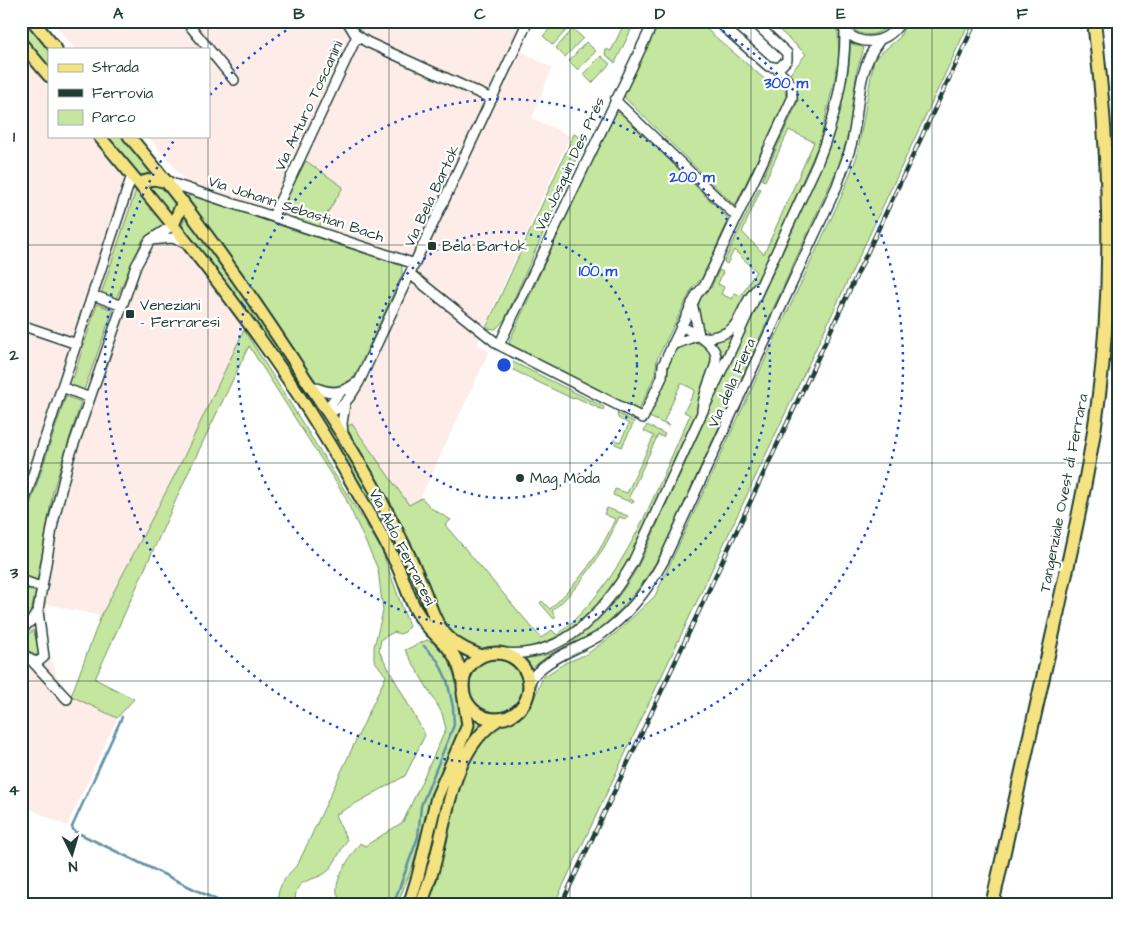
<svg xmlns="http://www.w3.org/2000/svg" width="1140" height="926" font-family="'Architects Daughter',sans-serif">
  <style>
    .built { fill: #fdece7 }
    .green { fill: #c5e69e; stroke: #729269 }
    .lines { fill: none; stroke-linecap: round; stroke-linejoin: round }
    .stream { stroke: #6092a3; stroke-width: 2.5 }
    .minor-casing { stroke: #1f3d34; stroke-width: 12 }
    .major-casing { stroke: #1f3d34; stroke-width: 15 }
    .highway-casing { stroke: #1f3d34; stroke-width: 16 }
    .minor { stroke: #fff; stroke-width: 9 }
    .major { stroke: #f5e382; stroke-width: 11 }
    .highway { stroke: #f5e382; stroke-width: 12 }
    .rail-casing { stroke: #1f3d34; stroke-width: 4.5 }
    .rail { stroke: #fff; stroke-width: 2.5; stroke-dasharray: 8; stroke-linecap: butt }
    .grid { fill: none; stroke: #1f3d34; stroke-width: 1; stroke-opacity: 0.55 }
    .ring { fill: none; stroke: #1d4ed8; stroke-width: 2.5; stroke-dasharray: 2.5 5 }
    .poi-dot { fill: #1f3d34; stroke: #fff; stroke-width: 2 }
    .labels { text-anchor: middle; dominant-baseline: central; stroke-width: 4.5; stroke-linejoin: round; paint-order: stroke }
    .street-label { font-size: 15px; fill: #1f3d34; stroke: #fff }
    .poi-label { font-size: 15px; fill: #1f3d34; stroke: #fff; text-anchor: start }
    .centre { fill: #1d4ed8; stroke: #fff; stroke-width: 2.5 }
    .ring-label { font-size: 15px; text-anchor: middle; font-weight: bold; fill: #1d4ed8; stroke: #fff; stroke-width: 4.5; stroke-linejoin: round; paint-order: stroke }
    .neatline { fill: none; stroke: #1f3d34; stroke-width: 2 }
    .grid-label { font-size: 16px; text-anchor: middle; font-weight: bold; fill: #1f3d34 }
  </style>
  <rect width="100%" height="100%" fill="#fff"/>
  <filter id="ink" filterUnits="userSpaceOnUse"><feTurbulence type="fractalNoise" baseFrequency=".02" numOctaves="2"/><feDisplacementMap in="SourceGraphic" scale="10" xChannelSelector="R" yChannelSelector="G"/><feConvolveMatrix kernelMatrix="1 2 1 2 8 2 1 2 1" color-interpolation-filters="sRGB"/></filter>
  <g filter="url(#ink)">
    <path class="built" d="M52 21H533L519 50 552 68 532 118 570 136 477 344 489 352 403 535 343 424 418 270 197 195 148 136H209V49H75Z
      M22 55 49 86V136H91L183 244 244 330 181 463 101 616 47 604 43 634 62 692 117 718 67 826 21 805Z"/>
    <path class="green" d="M21 21H29L49 49V68L21 35Z
      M557 21H565L570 26 553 45 543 36Z
      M660 21H697L776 89 781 84 785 89 786 100 735 206 625 98 624 92Z
      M769 21H831L838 33 839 60 820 141 759 280 729 328 711 333 701 327C697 310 696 300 709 287L711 288 719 270 723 272 718 284 724 287 721 294 732 299 735 293 741 296 756 271 734 250 727 264 724 262 759 188 761 189 742 232 764 254 814 142 789 130 765 181 762 180 798 101 796 85 789 75 806 54Z
      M847 21H892C881 37 858 41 847 21Z
      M906 21H970L554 905H426L446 846 458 789 477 747 488 733 519 717 531 706 543 677 565 663 587 654 616 633 655 596 842 195 857 156 874 59 900 37Z
      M623 26 631 30 615 63 605 54 606 49 611 51Z
      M573 29 583 38 565 57 556 48Z
      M586 42 596 51 578 70 569 61Z
      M850 43 864 48 857 70 850 129 839 165 663 549C646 583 620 615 589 637 571 649 550 656 533 670L526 658C564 658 598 623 620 594 640 569 651 537 665 507 684 466 702 425 721 384 759 298 806 214 834 124 842 97 851 72 850 43Z
      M601 56 610 64 592 83 583 74Z
      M621 112 729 219 702 278 693 287 657 359 655 375 639 410 512 347 509 342 609 122 616 113Z
      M574 134 585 139 505 319 496 329 486 328Z
      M107 136H124L156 175H139Z
      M306 161 343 187 319 227C311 224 301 222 294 217 275 205 299 175 306 161Z
      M149 185C167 186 178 198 173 216Z
      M136 190 166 225 143 239 116 299 101 294Z
      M189 195 402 266V275L355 376C342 387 332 389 316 381L190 203 187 198Z
      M186 213 317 401 307 405 249 314 185 231 182 226Z
      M97 304 113 310 84 390 71 385Z
      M244 330 381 548 409 626 405 632 399 634 394 632 381 639 379 651 425 735 405 776 335 815 347 840C341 850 335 863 328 871 315 883 291 876 296 905H278C276 886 286 877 298 864L386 676 374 660V647L383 611 378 569 344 495 249 346 189 471 95 679 134 699 117 718 71 696 101 616 181 463Z
      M734 333 721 362 719 354 709 340 726 338Z
      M693 341 706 347 714 358 696 417 633 553 621 574 600 602 567 633 532 647 511 650 496 648H473L456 640 442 621 412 544 390 501 346 427 352 424 409 505 422 498 431 508 451 520 445 525 541 638 552 630 557 635C627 579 653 495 690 415L684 412 695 390 681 383 664 421 669 426 649 417 667 378 669 363 675 350 677 347Z
      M503 357 604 407 603 410 575 397 573 399 505 366 501 362Z
      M66 396 81 402 53 491 37 582 21 576V532Z
      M617 413 634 422 622 447 615 444 614 439 620 442 629 424 618 418Z
      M332 424C370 485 401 547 428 614L425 616 405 574 325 430Z
      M647 425 665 434 663 437 658 435 630 495 629 498 634 501 633 503 613 495 615 489 627 493 654 436 644 431Z
      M607 508 628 516 626 519 619 517C604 553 582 585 552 611L556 617 554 619 540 603 542 601 550 609C578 583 600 555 615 519L604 514Z
      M21 587 36 592 30 615 21 624Z
      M34 630 39 654 30 656 21 639Z
      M427 640C457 653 453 669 458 697 461 714 464 713 460 732L422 842 397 905C383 905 363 908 350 905 319 897 351 856 360 843L365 846 403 822 446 729 442 713 405 650Z
      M470 686a26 26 0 1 1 52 0a26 26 0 1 1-52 0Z
      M473 717 486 723 480 728 433 855 417 905H413L438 805 472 727Z"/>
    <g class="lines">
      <path class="stream" d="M122 717 72 827 74 831 227 905
        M393 905 418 837 421 806 454 725 453 707 447 680 438 661 424 646"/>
      <g class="minor-casing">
        <path id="minor" d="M186 21 234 80
          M347 21 355 34 367 42 492 99
          M717 21 768 66 779 68 787 60V53L753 21
          M839 21C852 49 887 47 901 21
          M615 100 737 217
          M168 182 415 264
          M273 216 357 36
          M151 240 172 238 187 243
          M410 274 499 345 643 418 662 377 663 365 697 294 705 285 792 99V85L776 68
          M93 295 122 306
          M21 325 77 344
          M681 326C741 356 707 363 702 410
          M705 338C746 334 734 313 758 287
          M499 345 654 21
          M672 345 699 335 692 303
          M310 385C328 394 340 395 356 383
          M62 387 90 398
          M340 393 330 404 328 413C344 408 351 396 359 382L528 21
          M343 435 342 423 345 404
          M21 511 132 175
          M21 580 43 588
          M21 630 32 620 38 610 53 523 69 458 136 266 150 240 173 225
          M21 652 31 660 38 662 44 657 38 611
          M502 653C564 659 605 611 633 562L817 164C834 122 845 78 845 32
          M31 660 67 699
          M529 683C542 659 577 650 599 636 628 616 647 591 664 560L837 186C842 170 850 154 853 137 860 103 857 70 879 41"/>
      </g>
      <g class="major-casing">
        <path id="major" d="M33 21 56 49
          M21 43 49 76
          M99 136C187 240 273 346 341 464 360 497 379 529 396 563 404 579 408 597 417 612 434 642 457 642 463 683
          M129 136C195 214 252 296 307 381 337 426 367 471 391 520 401 539 411 558 419 578 437 619 434 639 482 656
          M139 183 154 179 168 182
          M173 225 183 202
          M463 686a33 33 0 1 1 66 0a33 33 0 1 1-66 0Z
          M409 905 418 876 437 797 468 725 463 693
          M421 905C428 886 434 868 438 849 449 804 456 746 499 719"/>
      </g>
      <g class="highway-casing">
        <path id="highway" d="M992 905C1014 808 1035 711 1057 615 1072 544 1089 474 1098 403 1115 275 1109 148 1094 21"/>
      </g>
      <use href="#minor" class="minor"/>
      <use href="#major" class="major"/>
      <use href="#highway" class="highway"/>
      <g class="rail-casing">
        <path id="rail" d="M561 905 976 21"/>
      </g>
      <use href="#rail" class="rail"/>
    </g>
  </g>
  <path class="grid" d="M208 21V49M389 21V905M570 21V905M751 21V905M932 21V905M208 136V905M21 245H1119M21 463H1119M21 681H1119"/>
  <g class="ring">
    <circle cx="504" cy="365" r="133"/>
    <circle cx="504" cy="365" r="266"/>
    <path d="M210 95A399 399 0 0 1 298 23M710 23A399 399 0 1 1 175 139"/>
  </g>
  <g class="poi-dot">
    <rect x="427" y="241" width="10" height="10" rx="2.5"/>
    <rect x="125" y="309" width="10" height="10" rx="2.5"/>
    <circle cx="520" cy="478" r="5"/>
  </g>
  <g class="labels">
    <g class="street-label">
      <text transform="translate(309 106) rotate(-65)">Via Arturo Toscanini</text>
      <text transform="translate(570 164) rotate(-65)">Via Josquin Des Prés</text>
      <text transform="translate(432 196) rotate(-65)">Via Bela Bartok</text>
      <text transform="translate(296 209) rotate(18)">Via Johann Sebastian Bach</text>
      <text transform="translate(732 383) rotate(-66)">Via della Fiera</text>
      <text transform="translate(1064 493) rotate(-79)">Tangenziale Ovest di Ferrara</text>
      <text transform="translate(402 547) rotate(63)">Via Aldo Ferraresi</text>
    </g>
    <g class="poi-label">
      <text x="442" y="246">Bela Bartok</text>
      <text x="140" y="305">Veneziani<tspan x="140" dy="17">- Ferraresi</tspan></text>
      <text x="530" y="478">Mag Moda</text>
    </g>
  </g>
  <circle cx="504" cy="365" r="8" class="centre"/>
  <g class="ring-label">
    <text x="786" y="88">300 m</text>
    <text x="692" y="182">200 m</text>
    <text x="598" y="276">100 m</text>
  </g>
  <rect width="1140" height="926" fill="none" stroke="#fff" stroke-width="55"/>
  <rect x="48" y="48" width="162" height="90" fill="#ffffff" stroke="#a5b1ae"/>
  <rect x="58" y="64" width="25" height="8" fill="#f5e382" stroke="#a5b1ae"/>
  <text x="92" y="72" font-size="15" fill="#1f3d34">Strada</text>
  <rect x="58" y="89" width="25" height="8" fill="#1f3d34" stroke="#a5b1ae"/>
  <text x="92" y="98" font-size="15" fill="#1f3d34">Ferrovia</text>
  <rect x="58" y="110" width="25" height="15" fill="#c5e69e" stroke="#a5b1ae"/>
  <text x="92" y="122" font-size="15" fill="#1f3d34">Parco</text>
  <g transform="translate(72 854) rotate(175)" stroke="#ffffff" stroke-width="4" paint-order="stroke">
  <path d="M0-4L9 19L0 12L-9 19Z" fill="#1f3d34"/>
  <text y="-8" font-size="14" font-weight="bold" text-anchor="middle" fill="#1f3d34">N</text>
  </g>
  <rect x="28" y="28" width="1084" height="870" class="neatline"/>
  <g class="grid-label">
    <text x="118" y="19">A</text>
    <text x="299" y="19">B</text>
    <text x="480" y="19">C</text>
    <text x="660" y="19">D</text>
    <text x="841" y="19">E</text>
    <text x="1022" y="19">F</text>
    <text x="14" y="142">1</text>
    <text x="14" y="360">2</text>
    <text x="14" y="578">3</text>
    <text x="14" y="795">4</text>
  </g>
</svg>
